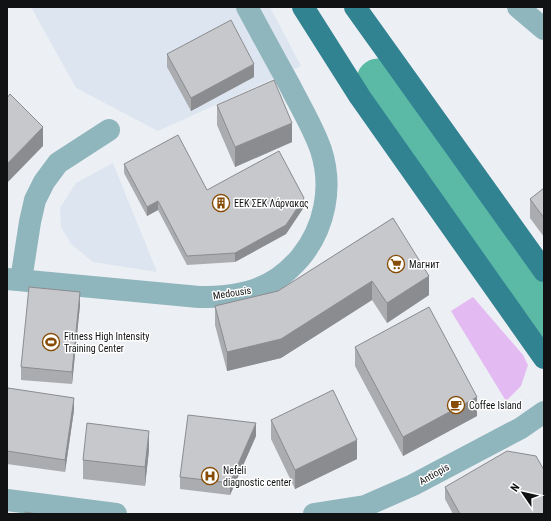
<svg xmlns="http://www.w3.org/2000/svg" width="551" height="521" font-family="'Roboto Condensed',sans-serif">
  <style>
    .built { fill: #dde6f0 }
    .green { fill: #e3baf2 }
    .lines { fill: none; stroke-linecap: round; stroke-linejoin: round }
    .river { stroke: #5bbaa6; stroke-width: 43 }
    .minor { stroke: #8fb5bd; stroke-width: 22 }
    .primary { stroke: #328392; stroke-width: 22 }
    .wall { fill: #abacaf }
    .shaded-wall { fill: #8b8c8f }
    .building { fill: #c7c8cc; stroke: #8b8c8f }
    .labels { text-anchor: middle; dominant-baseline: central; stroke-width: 3; stroke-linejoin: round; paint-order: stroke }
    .poi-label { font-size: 10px; fill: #111213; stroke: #fff; text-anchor: start }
    .street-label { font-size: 10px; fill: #111213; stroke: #fff }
  </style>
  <rect width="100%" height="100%" fill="#eceff3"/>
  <path class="built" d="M31 7H270L301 66 158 131 76 88Z
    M113 163 157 272 93 262 71 244 61 227 60 208 76 183Z"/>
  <path class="green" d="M473 297 523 355 528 365 521 386 506 401 451 311Z"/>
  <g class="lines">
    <path class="river" d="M378 80 544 316"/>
    <path class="minor" d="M518 7 544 29
      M7 279 199 297C240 297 272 291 300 258 325 228 333 187 321 150 313 127 300 106 289 84 275 59 261 33 247 7
      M21 280 30 222 35 200 44 182 58 163 109 130
      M7 500 116 514
      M314 514 365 506 413 485 521 428 544 412"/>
    <path class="primary" d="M303 7 360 97 544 358
      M355 7 544 271"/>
  </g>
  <path class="wall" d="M167 54 254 77 191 111 167 67Z
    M217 105 292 142 235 167 217 125Z
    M124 164 207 190 304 207 286 234 235 262 187 265 158 210 147 216 124 173Z
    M544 188V237L530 218V199Z
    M393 218 429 295 387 323 372 300 281 358 227 371 215 325V306L278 291Z
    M80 305 72 384 21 380V367Z
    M355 347 477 416 403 456 355 366Z
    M7 393 74 410 65 472 7 464Z
    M271 420 357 459 295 489 271 439Z
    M256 436 230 495 180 489V477Z
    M149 450 145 486 83 479V460Z
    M445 487 544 514H453L445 499Z"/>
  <path class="shaded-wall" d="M254 64V77L191 111V98Z
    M292 123V142L235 167V147Z
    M43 127V146L7 183V164Z
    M304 198V207L286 234 235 262V253Z
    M158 201V210L147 216V207Z
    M429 276V295L387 323V303Z
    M372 281V300L281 358 227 371V352Z
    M80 292V305L72 384V372Z
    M477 397V416L403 456V437Z
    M74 398V410L65 472V460Z
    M256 423V436L230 495V483Z
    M149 431V450L145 486V467Z
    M357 440V459L295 489V470Z"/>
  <path class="building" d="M231 20 254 64 191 98 167 54Z
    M274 80 292 123 235 147 217 105Z
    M10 94 43 127 7 164V98Z
    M178 135 207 190 279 151 304 198 286 225 235 253 187 256 158 201 147 207 124 164Z
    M544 188V218L530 199Z
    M393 218 429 276 387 303 372 281 281 339 227 352 215 306 278 291Z
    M29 287 80 292 72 372 21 367Z
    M429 307 477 397 403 437 355 347Z
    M8 388 74 398 65 460 7 451V393Z
    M333 390 357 440 295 470 271 420Z
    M188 415 256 423 230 483 180 477Z
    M87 423 149 431 145 467 83 460Z
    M507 451 536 456 544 470V514H460L445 487Z
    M25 512 37 514H25Z"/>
  <defs>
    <g id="building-ring" transform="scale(0.9)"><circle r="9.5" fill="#fff" stroke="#864b04" stroke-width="1.5"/><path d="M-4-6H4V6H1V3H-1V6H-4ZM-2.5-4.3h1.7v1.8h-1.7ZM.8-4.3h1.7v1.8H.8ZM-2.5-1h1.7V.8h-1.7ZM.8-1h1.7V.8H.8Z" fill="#864b04"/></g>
    <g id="supermarket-ring" transform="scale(0.9)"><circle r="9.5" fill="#fff" stroke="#864b04" stroke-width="1.5"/><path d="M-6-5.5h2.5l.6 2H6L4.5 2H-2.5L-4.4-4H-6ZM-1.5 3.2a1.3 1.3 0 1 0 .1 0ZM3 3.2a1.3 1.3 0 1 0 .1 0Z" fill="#864b04"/></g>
    <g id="stadium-ring" transform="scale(0.9)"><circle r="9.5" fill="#fff" stroke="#864b04" stroke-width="1.5"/><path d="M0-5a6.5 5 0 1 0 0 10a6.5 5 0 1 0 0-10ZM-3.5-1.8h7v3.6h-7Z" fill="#864b04"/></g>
    <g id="cafe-ring" transform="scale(0.9)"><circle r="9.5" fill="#fff" stroke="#864b04" stroke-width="1.5"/><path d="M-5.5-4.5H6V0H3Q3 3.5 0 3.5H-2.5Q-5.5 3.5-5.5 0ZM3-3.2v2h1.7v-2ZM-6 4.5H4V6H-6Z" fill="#864b04"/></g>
    <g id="hospital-ring" transform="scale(0.9)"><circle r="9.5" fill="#fff" stroke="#864b04" stroke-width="1.5"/><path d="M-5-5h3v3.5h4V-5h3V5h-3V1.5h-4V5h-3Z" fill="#864b04"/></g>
  </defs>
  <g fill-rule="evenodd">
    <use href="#building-ring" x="221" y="203"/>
    <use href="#supermarket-ring" x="396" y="264"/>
    <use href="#stadium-ring" x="51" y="342"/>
    <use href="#cafe-ring" x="456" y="405"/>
    <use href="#hospital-ring" x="210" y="476"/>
  </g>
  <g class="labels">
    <g class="poi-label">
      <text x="234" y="203">ΕΕΚ ΣΕΚ Λάρνακας</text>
      <text x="409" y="264">Магнит</text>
      <text x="64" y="336">Fitness High Intensity<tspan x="64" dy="12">Training Center</tspan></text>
      <text x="469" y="405">Coffee Island</text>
      <text x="223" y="470">Nefeli<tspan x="223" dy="12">diagnostic center</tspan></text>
    </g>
    <g class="street-label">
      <text transform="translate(232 293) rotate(-9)">Medousis</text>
      <text transform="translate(434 474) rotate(-29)">Antiopis</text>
    </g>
  </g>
  <rect width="551" height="521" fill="none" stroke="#111213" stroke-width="16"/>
  <g transform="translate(523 493) rotate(304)" stroke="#ffffff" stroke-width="3" paint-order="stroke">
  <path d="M0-3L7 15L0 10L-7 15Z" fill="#111213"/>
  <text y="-6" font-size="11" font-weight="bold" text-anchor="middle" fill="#111213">N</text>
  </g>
</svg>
